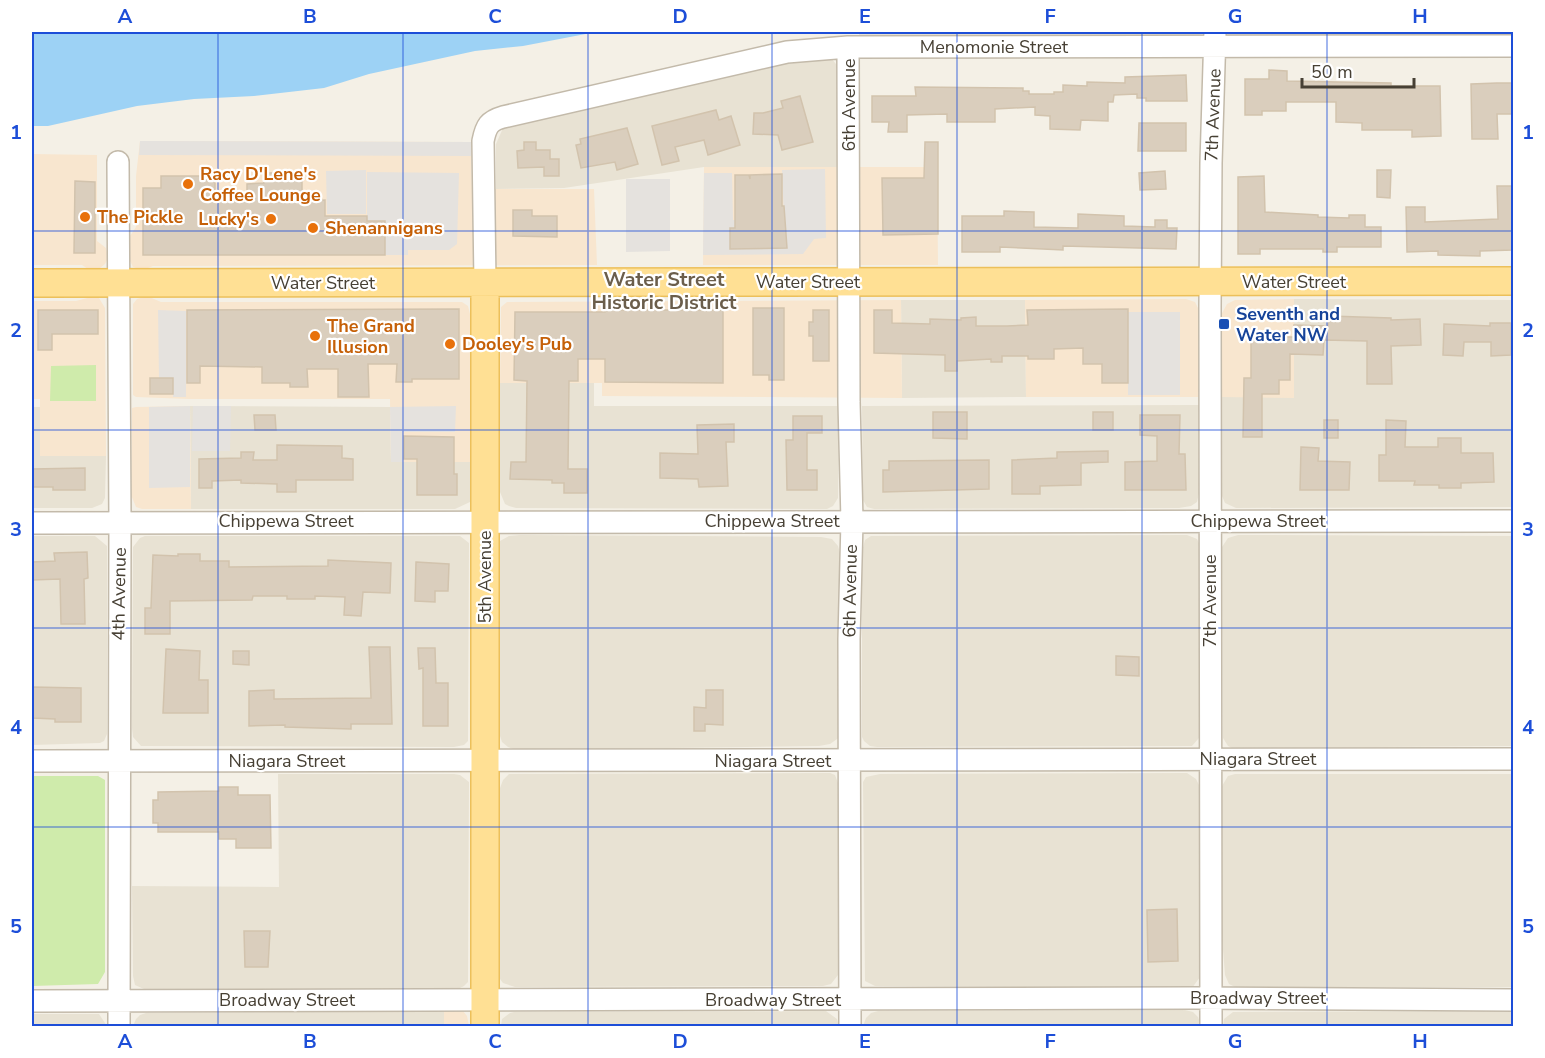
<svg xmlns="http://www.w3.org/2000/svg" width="1545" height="1058" font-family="'Nunito Sans',sans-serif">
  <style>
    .residential { fill: #e8e2d3 }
    .commercial { fill: #f8e6cf }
    .green { fill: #cfebab }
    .parking { fill: #e5e2de }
    .water { fill: #9dd2f5 }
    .building { fill: #dacebd; stroke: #d2c3ad; stroke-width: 1.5 }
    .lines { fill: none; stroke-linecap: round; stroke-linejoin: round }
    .minor-casing { stroke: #c3baaa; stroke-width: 24 }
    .major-casing { stroke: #ecc05b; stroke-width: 30 }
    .minor { stroke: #fff; stroke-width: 21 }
    .major { stroke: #ffe094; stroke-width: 27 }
    .grid { fill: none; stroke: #1d4ed8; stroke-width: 1.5; stroke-opacity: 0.55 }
    .food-dot { fill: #e8710a; stroke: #fff; stroke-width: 2 }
    .transit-dot { fill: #1a4fb4; stroke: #fff; stroke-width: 2 }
    .labels { text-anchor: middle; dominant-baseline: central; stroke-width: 4.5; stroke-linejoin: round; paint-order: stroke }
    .street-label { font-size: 18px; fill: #474034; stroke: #fff }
    .food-label { font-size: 18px; font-weight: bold; fill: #c56008; stroke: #fff; text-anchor: start }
    .transit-label { font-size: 18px; font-weight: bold; fill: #164399; stroke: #fff; text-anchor: start }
    .neighbourhood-label { font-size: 20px; font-weight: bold; fill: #6b5e4b; stroke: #fff }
    .neatline { fill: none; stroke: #1d4ed8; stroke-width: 2 }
    .grid-label { font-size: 20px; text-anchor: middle; font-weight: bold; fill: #1d4ed8 }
  </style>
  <rect width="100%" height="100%" fill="#f4f0e6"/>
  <path class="residential" d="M859 32H1205L1195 37H859Z
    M1225 32H1513L1514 36 1230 37Z
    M832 59 839 68 841 167H704L564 188 496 189V144L503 128 520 122 785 64Z
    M1294 299 1513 300V507L1236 508 1225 503 1222 496V397H1294Z
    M901 300H1025L1026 397 902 398Z
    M500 383H594V406H839L838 498 833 506 827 509 516 508 509 506 505 504 500 492Z
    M1199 405V493L1197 502 1191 506 1179 508 874 509 867 507 863 500 862 406Z
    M190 406 390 407 391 462H470V502L455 509H191Z
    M32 407H40V456H106L105 498 102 504 92 508H32Z
    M520 535 821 537 832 539 838 546 840 553V737L830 744 819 746 516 750 508 747 502 742 499 733 500 541 509 536Z
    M1187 535 1197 539 1200 545 1199 738 1192 746 877 747 870 746 864 741 862 737V551L865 540 871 536Z
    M1238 535 1513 536V746L1232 748 1228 746 1223 738 1222 547 1228 538Z
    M32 536H95L107 546V734L104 741 100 743 32 745Z
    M145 536H460L469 543 468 741 464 745 454 747 141 746 133 737 132 728 133 547 140 538Z
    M830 773 835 775 838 783V975L831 984 823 986 515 987 503 983 500 979V788L503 780 509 774Z
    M1187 773 1196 779 1199 785 1200 977 1192 988 875 986 865 981 863 782 866 777 880 774Z
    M278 774H454L460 775 469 782 468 982 464 986 458 989 155 990H146L135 985 133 976 132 886 279 887Z
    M1235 774H1513V987H1235L1229 984 1225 975 1222 936 1221 868 1222 786 1228 776Z
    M1185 1010 1193 1012 1198 1017 1201 1026H863L866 1018 871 1013 878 1011Z
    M444 1011V1026H133L136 1019 140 1015 146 1013Z
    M826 1011 837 1019 839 1026H501L502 1019 510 1013 514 1012Z
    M1513 1011V1026H1223L1224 1019 1233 1012Z
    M32 1014H99L107 1026H32Z"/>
  <path class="commercial" d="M140 141 471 142 472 189H594L597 265 153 266 148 268H136L133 267 129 259 130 236 136 227V176Z
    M32 154 97 155V241L106 248 108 258 105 264 100 268 88 269 82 265H32Z
    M704 167H937L938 265H703Z
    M147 296 161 302H462L468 306 470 314V462H391L390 399H188L136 397 133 395V304L137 299Z
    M91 297 99 298 105 308 106 456H40V399H32V301H76Z
    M1186 299 1195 302 1200 312V397H1026L1025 300Z
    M1294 299V398L1222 397 1221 315 1227 304 1235 300Z
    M901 300 902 398 602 396V383H500L501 307 507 302Z
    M190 406 191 509H142L136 507 131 495 132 408 136 407Z
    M457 1010 463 1011 467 1016 469 1026H444V1011Z"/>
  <path class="green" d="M96 365V401H50L51 366Z
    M32 776H98L105 780V972L98 984 32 986Z"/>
  <path class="parking" d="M140 141 471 142V156L139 155Z
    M825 169 826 238 814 239 803 254 703 255 704 173H732L733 220 784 219 782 170Z
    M366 170V214H327L326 171Z
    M367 172 459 173 457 244 449 250H408V255H385V221H367Z
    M626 179H670V251L626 252Z
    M158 310 186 311V397H173V378H159Z
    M1128 312H1180V395H1128Z
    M190 406V487L149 488V407Z
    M193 406H231L230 451H192Z
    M456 406 455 432H403V462H391L390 407Z"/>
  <path class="water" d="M32 32H596L523 46 475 51 369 74 324 88 254 96 194 99 137 106 48 126H32Z"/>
  <path class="building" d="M1269 70 1287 71V81L1391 83V86H1440L1441 136 1412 137V130H1362V123L1336 122V102H1286V111H1262V115H1245V79H1269Z
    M1186 75 1187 101H1146V98H1137V94L1114 95 1113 102H1108V121L1081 120 1080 130 1050 129V116L1035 115V107L995 109V122H947V114L907 115V132H888L889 122H872V96H916L915 87 1023 88V91H1029V94H1054V92H1063V85L1087 86V82L1125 83V77Z
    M1497 83H1514V114H1497L1498 139H1472L1471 84Z
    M800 96 813 142 782 150 778 135 753 134 754 113H763L783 108 781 101Z
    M716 110 719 120 731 116 740 145 708 155 704 140 675 147 679 161 662 165 652 126Z
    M1139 123H1186V151H1138Z
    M627 128 638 164 617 170 615 162 581 168 576 145 581 144 580 139Z
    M524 142H536V150H550V159H559V176H544V167L518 168 517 151 524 150Z
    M925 142H938V234L883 235 882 178H924Z
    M1377 170H1391L1390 198 1377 197Z
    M1165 171 1166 189 1140 190 1139 173Z
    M264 173H302V201L325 200V216H367V221H385V255H143V188H161V176H215V193H247V184L264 183Z
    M782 174V206H784L787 248 730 249V228H735V175H749L750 179V175Z
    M1264 176 1265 212 1318 215V217L1349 218V215H1365V227H1381V247H1337V252H1323V249H1260V254H1238V177Z
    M75 181 95 182V253H74Z
    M1497 186H1512L1513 250 1480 251V256L1438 255V251L1407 252 1406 207H1425V222L1498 219Z
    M513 210H532V216H557V237L513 236Z
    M1004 211 1034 212V227L1078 228V214L1124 216V226L1155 227V220H1167V228H1177L1176 249 1063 246V250L1000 247V252H962V216H1004Z
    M753 308H784V380H769V375H753Z
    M459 309V379H412V382H396L397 364H368L369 397H338V369H307L308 387H290V383H262V367L200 366V383H187V310Z
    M1128 309V383H1102V364H1083V348L1054 349V359H1028V356H1002V362H991V359L957 361V371H945V355L874 353V310H892V323L930 324V319L961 320V318L976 317V326H1007L1028 325 1027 310Z
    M38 310H98V334H52V350H38Z
    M605 310H723V383L605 382V359H578V381H569L568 469H587V493H564V483H552V480L510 479 511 462H526L527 381 514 380 515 312H605Z
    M813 310H829V361H813V336H809V322H813Z
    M1329 316 1391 318V320L1420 319 1421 345 1391 346 1392 384H1367V341L1324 340 1323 355 1290 354V380H1279V394H1262V437H1243L1244 378H1251V337H1294V325L1328 326Z
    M1490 323H1511V355L1491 356V342H1464L1463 356 1443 355 1444 324 1490 326Z
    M150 378H173V394H150Z
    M933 412H967V439L933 438Z
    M1093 412H1113V430H1093Z
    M254 415H275L276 430H255Z
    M1140 415H1180L1179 454H1185L1186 490H1125V462L1157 461V436L1140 435Z
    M793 416H822V433H807V470H817V490H787L786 440H793Z
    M1324 420H1338V438H1324Z
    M1386 420 1406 421 1405 447H1438V438H1461V453H1493L1494 482 1461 483V488H1439V485H1414L1415 481H1379V455H1386Z
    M734 424V442H726L728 486 699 487 698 479 660 478V453L698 454 697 425Z
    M404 436 454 437V474H457V495H417V459H404Z
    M277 445 342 446V458L353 459V480H296V492H277V484L241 483V480L212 481V488H199V459L241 458V452H254L253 460H277Z
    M1301 447 1319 448 1318 461 1350 462 1349 490H1300Z
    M1108 451V462L1081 463V485L1040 486V494H1012V460L1057 458V452Z
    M989 460V489L883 492V470H889V461Z
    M85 468V490H53V487H32V469Z
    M87 552 88 578 84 579 85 624H61L60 579 32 580V562L55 561 54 553Z
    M178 554H200V561H229V567L328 566V560L391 563 390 593 363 592 361 616 344 615 345 597 315 596V599H287V596H253L252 600 170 601V634H145V608H151L153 555 178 556Z
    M416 562 449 564 448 591H435V602L415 601Z
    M369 647H390L392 724H351V729L285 727V725L249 726V691L274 690V699L371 698Z
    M418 648H435L436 683H448V726H423V668L419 669Z
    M166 649 200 651 199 680H208V713H163Z
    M233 651H249V665L233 664Z
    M1116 656 1139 657V676L1116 675Z
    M32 687 81 688V722H55V719L32 718Z
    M706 690H723V725L705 724V731H694V707L706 708Z
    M219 787H238V795H270L271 848H236V839H219V832H158V823H153V800H158V792L219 791Z
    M1177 909 1178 961 1148 962 1147 910Z
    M244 931H270L268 967H245Z"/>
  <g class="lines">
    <g class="minor-casing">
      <path id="minor" d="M848 47 849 402 852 521 849 639 850 1026
        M118 162 120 523 119 1026
        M485 283 483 141C486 126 489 121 503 117L787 52 848 47 1514 46
        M32 523 1514 521
        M32 761 1514 759
        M32 1001 1193 998 1514 1000
        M1211 1026 1210 307 1211 163 1215 32"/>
    </g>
    <g class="major-casing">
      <path id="major" d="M32 283 1514 281
        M485 1026V283"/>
    </g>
    <use href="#minor" class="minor"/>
    <use href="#major" class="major"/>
  </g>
  <path class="grid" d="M218 32V1026M403 32V1026M588 32V1026M772 32V1026M957 32V1026M1142 32V1026M1327 32V1026M32 231H1514M32 430H1514M32 628H1514M32 827H1514"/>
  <g class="food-dot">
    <circle cx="188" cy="184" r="6"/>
    <circle cx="85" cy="217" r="6"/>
    <circle cx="271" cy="219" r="6"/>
    <circle cx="313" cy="228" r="6"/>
    <circle cx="315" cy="336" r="6"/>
    <circle cx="450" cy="344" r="6"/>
  </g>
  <rect class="transit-dot" x="1218" y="318" width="12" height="12" rx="3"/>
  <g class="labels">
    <g class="street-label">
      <text x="994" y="47">Menomonie Street</text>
      <text transform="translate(849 105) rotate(-90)">6th Avenue</text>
      <text transform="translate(1213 115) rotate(-88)">7th Avenue</text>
      <text x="808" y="282">Water Street</text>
      <text x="1294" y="282">Water Street</text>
      <text x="323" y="283">Water Street</text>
      <text x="286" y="521">Chippewa Street</text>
      <text x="772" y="521">Chippewa Street</text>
      <text x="1258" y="521">Chippewa Street</text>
      <text transform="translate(485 577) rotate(-90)">5th Avenue</text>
      <text transform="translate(850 591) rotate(-89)">6th Avenue</text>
      <text transform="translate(119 594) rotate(-89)">4th Avenue</text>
      <text transform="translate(1210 601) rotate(-90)">7th Avenue</text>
      <text x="1258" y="759">Niagara Street</text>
      <text x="287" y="761">Niagara Street</text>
      <text x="773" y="761">Niagara Street</text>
      <text x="1258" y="998">Broadway Street</text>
      <text x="287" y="1000">Broadway Street</text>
      <text x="773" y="1000">Broadway Street</text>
    </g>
    <g class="food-label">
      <text x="200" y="174">Racy D'Lene's<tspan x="200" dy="21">Coffee Lounge</tspan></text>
      <text x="97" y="217">The Pickle</text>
      <text x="259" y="219" text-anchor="end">Lucky's</text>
      <text x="325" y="228">Shenannigans</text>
      <text x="327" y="326">The Grand<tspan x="327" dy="21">Illusion</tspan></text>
      <text x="462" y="344">Dooley's Pub</text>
    </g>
    <g class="transit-label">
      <text x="1236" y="314">Seventh and<tspan x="1236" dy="21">Water NW</tspan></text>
    </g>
    <g class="neighbourhood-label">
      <text x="664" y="279">Water Street<tspan x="664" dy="23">Historic District</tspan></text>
    </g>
  </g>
  <rect width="1545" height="1058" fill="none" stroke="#ffffff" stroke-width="66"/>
  <path d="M1302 78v9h112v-9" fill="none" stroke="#474034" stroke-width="3"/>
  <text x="1311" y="78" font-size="18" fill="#474034" stroke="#ffffff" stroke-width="4.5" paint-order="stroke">50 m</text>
  <rect x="33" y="33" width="1479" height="992" class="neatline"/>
  <g class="grid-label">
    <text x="125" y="23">A</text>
    <text x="310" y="23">B</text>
    <text x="495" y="23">C</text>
    <text x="680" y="23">D</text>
    <text x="865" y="23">E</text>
    <text x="1050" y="23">F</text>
    <text x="1235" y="23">G</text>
    <text x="1420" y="23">H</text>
    <text x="16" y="139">1</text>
    <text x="1528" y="139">1</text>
    <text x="16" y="337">2</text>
    <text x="1528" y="337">2</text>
    <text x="16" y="536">3</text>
    <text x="1528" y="536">3</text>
    <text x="16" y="734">4</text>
    <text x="1528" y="734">4</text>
    <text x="16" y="933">5</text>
    <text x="1528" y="933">5</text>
    <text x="125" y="1048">A</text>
    <text x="310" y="1048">B</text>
    <text x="495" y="1048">C</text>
    <text x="680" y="1048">D</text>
    <text x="865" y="1048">E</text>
    <text x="1050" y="1048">F</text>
    <text x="1235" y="1048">G</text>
    <text x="1420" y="1048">H</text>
  </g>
</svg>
